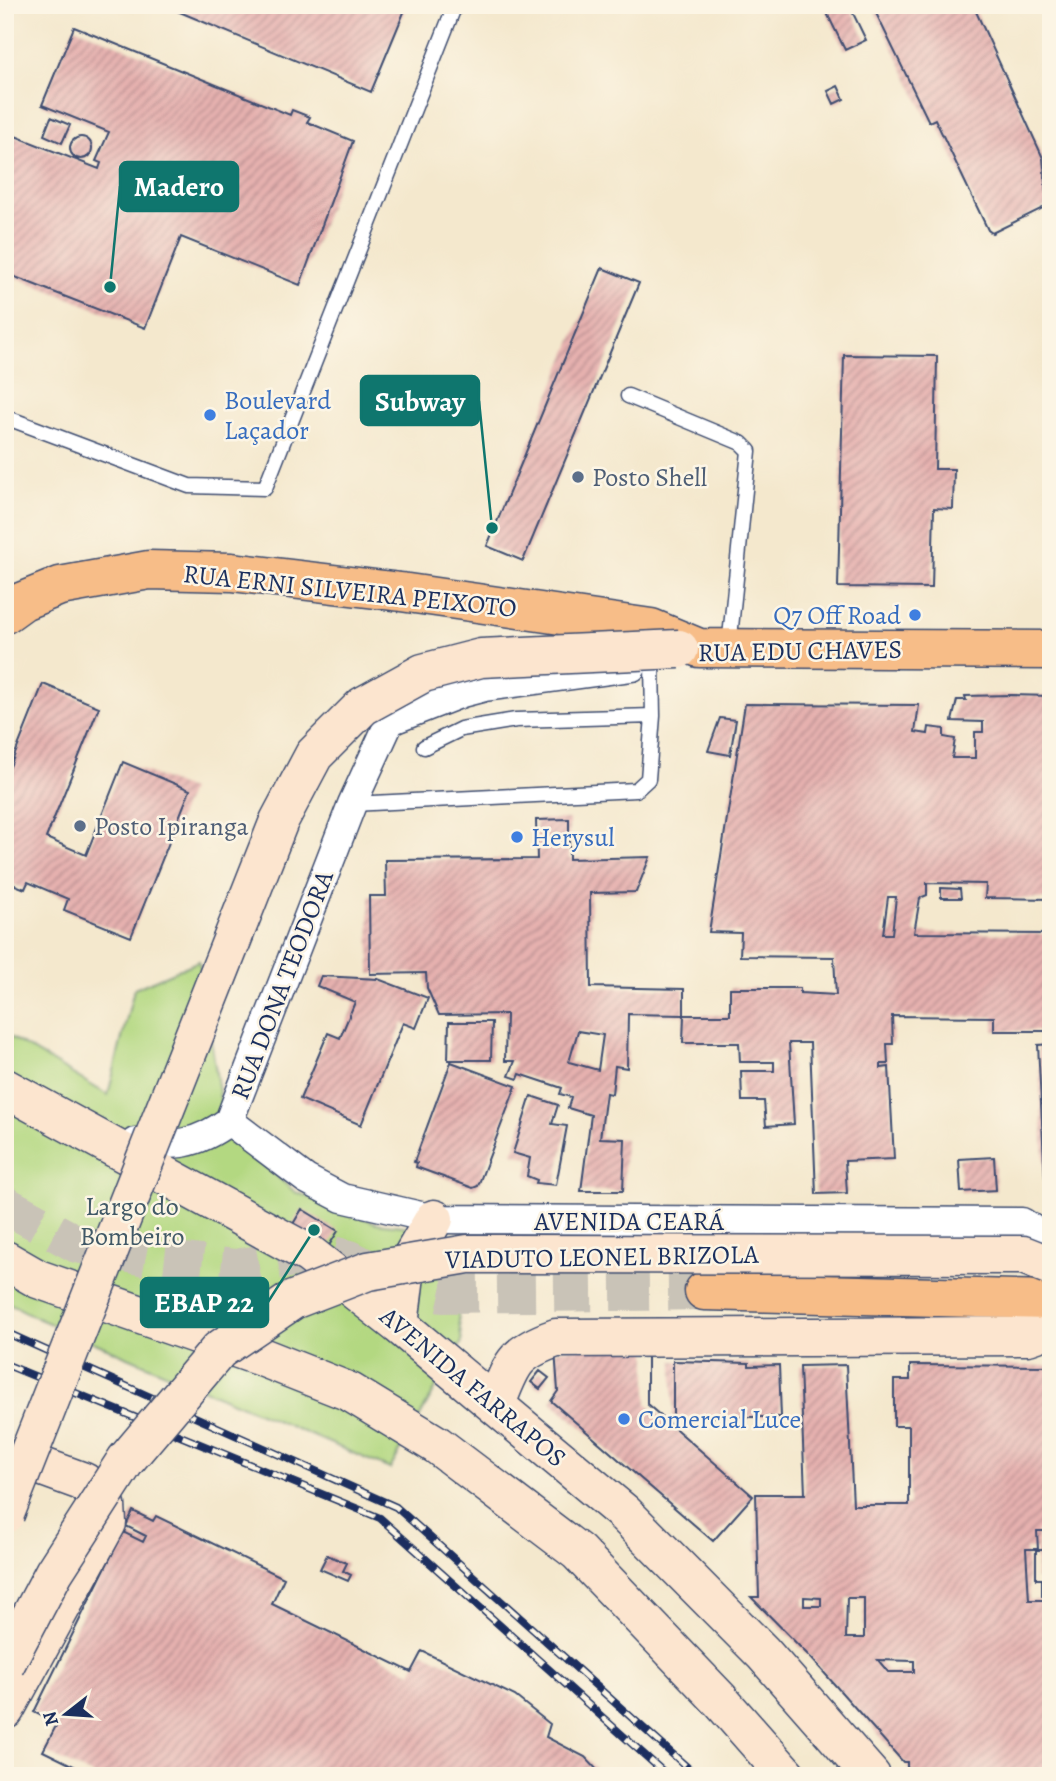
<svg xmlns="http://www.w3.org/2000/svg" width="1056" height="1781" font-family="Alegreya,serif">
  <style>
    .park { fill: #b3d881; stroke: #678470; stroke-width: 2 }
    .building { fill: url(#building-hatch); fill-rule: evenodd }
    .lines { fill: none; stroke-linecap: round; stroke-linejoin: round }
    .primary-tunnel { stroke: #c9c3b7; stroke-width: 38; stroke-dasharray: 38 19; stroke-linecap: butt }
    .service-casing { stroke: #3c4b6f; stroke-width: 17 }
    .minor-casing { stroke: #3c4b6f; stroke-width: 31 }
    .secondary-casing { stroke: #3c4b6f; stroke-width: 41 }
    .primary-casing { stroke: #3c4b6f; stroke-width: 41 }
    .service { stroke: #fff; stroke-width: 14 }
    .minor { stroke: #fff; stroke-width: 28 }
    .secondary { stroke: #fce5cf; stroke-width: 38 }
    .primary { stroke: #f7bd88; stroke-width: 38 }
    .rail-casing { stroke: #1b2f5e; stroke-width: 8 }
    .rail { stroke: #fcf5e5; stroke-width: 5; stroke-dasharray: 16; stroke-linecap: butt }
    .secondary-bridge-casing { stroke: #3c4b6f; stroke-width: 41; stroke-linecap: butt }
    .secondary-bridge { stroke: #fce5cf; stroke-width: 38 }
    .shop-dot { fill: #3f7fe0; stroke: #fcf5e5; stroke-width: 2.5 }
    .service-dot { fill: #5c6f8a; stroke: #fcf5e5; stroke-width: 2.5 }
    .labels { text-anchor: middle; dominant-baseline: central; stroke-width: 5; stroke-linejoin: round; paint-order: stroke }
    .shop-label { font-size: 26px; fill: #366cbe; stroke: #fcf5e5; text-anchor: start }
    .service-label { font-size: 26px; fill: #4e5e75; stroke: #fcf5e5; text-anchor: start }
    .street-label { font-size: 26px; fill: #1b2f5e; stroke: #fcf5e5 }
    .park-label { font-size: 26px; fill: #415967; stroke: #fcf5e5 }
    .leader { fill: none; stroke: #0f766e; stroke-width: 2.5 }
    .callout-dot { fill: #0f766e; stroke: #fcf5e5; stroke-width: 2.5 }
    .callout { fill: #0f766e; stroke: #0f766e; stroke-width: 2.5 }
    .callout-label { font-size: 28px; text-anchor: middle; font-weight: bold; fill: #fff }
  </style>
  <defs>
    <pattern id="building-hatch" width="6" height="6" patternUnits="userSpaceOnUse" patternTransform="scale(1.75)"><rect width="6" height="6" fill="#e6b1af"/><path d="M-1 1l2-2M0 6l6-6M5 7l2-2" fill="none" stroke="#ba9092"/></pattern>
  </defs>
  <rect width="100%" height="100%" fill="#fcf5e5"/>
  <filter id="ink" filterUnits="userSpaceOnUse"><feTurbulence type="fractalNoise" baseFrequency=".0143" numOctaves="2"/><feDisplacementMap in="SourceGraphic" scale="14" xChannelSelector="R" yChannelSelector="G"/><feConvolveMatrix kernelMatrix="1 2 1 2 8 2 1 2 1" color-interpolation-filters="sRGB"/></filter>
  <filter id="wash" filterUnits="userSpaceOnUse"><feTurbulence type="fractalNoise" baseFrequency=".00686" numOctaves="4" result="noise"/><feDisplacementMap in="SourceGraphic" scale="28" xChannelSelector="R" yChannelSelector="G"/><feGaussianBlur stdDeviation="1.57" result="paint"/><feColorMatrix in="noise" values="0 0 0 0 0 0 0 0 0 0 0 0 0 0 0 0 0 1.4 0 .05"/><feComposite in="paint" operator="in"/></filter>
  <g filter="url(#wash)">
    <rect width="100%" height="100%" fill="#f4e8cd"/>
    <path class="park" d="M199 961 225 1132 295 1192 376 1223 446 1231 462 1342 390 1469 37 1318 5 1301V1034L108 1095 134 989Z"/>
    <g id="blocks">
      <path class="building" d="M163 5H407L371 92Z
        M823 5H849L866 40 845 50Z
        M872 5H973L1043 158 1047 206 992 233 988 230 935 119 929 122Z
        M74 27 290 115 292 110 310 117 307 122 353 141 300 285 181 237 145 328 5 273V132L99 169 101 163 96 161 109 132 42 105Z
        M838 86 844 99 834 104 828 91Z
        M51 117 70 125 62 143 44 135Z
        M70 148a11 11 0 1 1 22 0a11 11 0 1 1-22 0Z
        M602 268 639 283 523 561 487 546Z
        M844 355 937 356 935 469H954L953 509 934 508 932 588 838 587Z
        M43 684 99 707 46 838 86 855 123 762 190 790 131 937 64 910 68 899 28 882 25 889 5 881V779Z
        M1011 695 1051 696V899L985 898 986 884 927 883V895L920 898 914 933 1051 934V1031H994V1017L892 1016 893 1044H887L888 1064H881V1068L889 1067 894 1159 845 1161 847 1193 816 1194 810 1043H789L794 1124 766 1126 764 1101H742L741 1071H774V1062H740L739 1043H683L684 1015H730V988H800V993L836 995 834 957 740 956 741 933 709 932 745 704 919 705 915 732 928 734 929 727 944 729V737L955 739 952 758H975V732H983V722L952 721 957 700H966L965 696ZM888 897H896L892 934H883Z
        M720 718 736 720 730 755 708 751Z
        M569 819V859L650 857 636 892 590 893 591 987 684 989V1015L628 1014 627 1068 615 1066 612 1094 606 1093 600 1138 625 1139 623 1191H581L591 1115 568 1108 571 1097 560 1094 562 1088 520 1074 518 1079 509 1076 515 1061H505L506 1014 439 1015 427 988 426 973 370 974 369 896H386L385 860 537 859 536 820ZM578 1031 603 1035 598 1070 569 1062Z
        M941 888 960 889 961 898H941Z
        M321 976 378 979 428 998 416 1028 403 1023 361 1125 300 1099 328 1033 340 1038 355 1002 317 986Z
        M449 1022H492L491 1060H448Z
        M1051 1044V1199H1046L1038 1045Z
        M451 1062 516 1086 478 1186 473 1188 416 1167 417 1163 414 1162Z
        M531 1096 558 1105 552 1124 567 1126 556 1185 536 1183 537 1180 527 1176 530 1158 513 1153Z
        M994 1157 996 1190 961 1192 959 1159Z
        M302 1209 338 1231 325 1252 290 1229Z
        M647 1344V1404L753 1496 713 1541 551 1401 558 1391 555 1350Z
        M673 1361 749 1363V1366L779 1365 781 1417H673Z
        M846 1365 853 1505H909V1426H894V1380H910V1365L1051 1366V1531H1037L1038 1550H1047V1545H1051V1596H1042V1579H1036V1549H1026L1029 1600H1051V1776H915L907 1767V1762H903L812 1659 751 1597H759L756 1494H805L800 1366ZM804 1597 821 1598V1606H804ZM847 1598H864V1638H846ZM878 1660 914 1661V1672H888Z
        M540 1371 549 1378 540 1389 531 1382Z
        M133 1511 153 1521 156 1516 284 1578 272 1604 411 1672 422 1651 515 1696 550 1724 546 1737 585 1757 603 1776H94L43 1751 57 1724 34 1712 123 1532 143 1542 146 1536 126 1526Z
        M327 1555 347 1563 343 1571 351 1575 348 1581 320 1569Z"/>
    </g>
  </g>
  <g filter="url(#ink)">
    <use href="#blocks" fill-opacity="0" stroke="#3c4b6f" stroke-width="2"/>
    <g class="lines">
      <path class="primary-tunnel" d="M5 1205 77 1244 150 1258 236 1268 323 1253 350 1259 398 1284 442 1294 704 1291"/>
      <g class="service-casing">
        <path id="service" d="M628 396 741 443 749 451 729 647
          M5 417 189 486 265 488 455 5
          M424 747 461 729 516 720 653 716
          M352 804 636 790 648 779 653 716 652 664"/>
      </g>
      <g class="minor-casing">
        <path id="minor" d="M229 1121 306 1179 342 1198 434 1219 1022 1222 1051 1241
          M135 1142C176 1146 195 1146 229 1121L352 804 390 721 462 693 485 687 632 667"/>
      </g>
      <g class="secondary-casing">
        <path id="secondary" d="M5 1088 309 1254 399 1325 623 1512 763 1653 871 1776
          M5 1260 38 1279 264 1358 350 1392 437 1445 578 1552 720 1700 787 1776
          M399 1325 406 1267 434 1219
          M496 1404C512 1364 513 1353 556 1338L1028 1336 1051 1328
          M5 1462 21 1459 84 1482 106 1505 107 1523 5 1710"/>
      </g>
      <g class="primary-casing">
        <path id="primary" d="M5 614 23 601 60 586 149 570 232 572 401 592 651 628 699 648 1051 650
          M704 1291 1051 1300"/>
      </g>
      <use href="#service" class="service"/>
      <use href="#minor" class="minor"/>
      <use href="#secondary" class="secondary"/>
      <use href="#primary" class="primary"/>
      <g class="rail-casing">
        <path id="rail" d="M5 1332 396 1507 697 1776
          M5 1364 380 1518 668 1776"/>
      </g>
      <use href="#rail" class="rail"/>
      <g class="secondary-bridge-casing">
        <path id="secondary-bridge" d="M5 1514 279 821 314 755 363 706 423 673 481 658 679 649
          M5 1665 54 1572 126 1460 219 1350 293 1300 368 1271 468 1254 1023 1255 1051 1266"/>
      </g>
      <use href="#secondary-bridge" class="secondary-bridge"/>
    </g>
  </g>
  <g class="shop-dot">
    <circle cx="210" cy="415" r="7"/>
    <circle cx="915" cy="615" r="7"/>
    <circle cx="517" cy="837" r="7"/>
    <circle cx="624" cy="1419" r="7"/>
  </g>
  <g class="service-dot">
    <circle cx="578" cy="477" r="7"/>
    <circle cx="80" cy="826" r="7"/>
  </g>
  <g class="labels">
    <g class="shop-label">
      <text x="224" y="400">Boulevard<tspan x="224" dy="30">Laçador</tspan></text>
      <text x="901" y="615" text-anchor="end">Q7 Off Road</text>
      <text x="531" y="837">Herysul</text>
      <text x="638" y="1419">Comercial Luce</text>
    </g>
    <g class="service-label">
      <text x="592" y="477">Posto Shell</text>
      <text x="94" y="826">Posto Ipiranga</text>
    </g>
    <g class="street-label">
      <text transform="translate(350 591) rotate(6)">RUA ERNI SILVEIRA PEIXOTO</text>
      <text transform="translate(800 651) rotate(-1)">RUA EDU CHAVES</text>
      <text transform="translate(282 985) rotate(-69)">RUA DONA TEODORA</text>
      <text x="629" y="1221">AVENIDA CEARÁ</text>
      <text transform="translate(602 1257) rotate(-1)">VIADUTO LEONEL BRIZOLA</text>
      <text transform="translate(473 1387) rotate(40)">AVENIDA FARRAPOS</text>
    </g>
    <g class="park-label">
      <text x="132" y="1206">Largo do<tspan x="132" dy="30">Bombeiro</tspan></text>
    </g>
  </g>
  <path class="leader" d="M110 287L120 186M492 528L479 401M314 1230L268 1302"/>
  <g class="callout-dot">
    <circle cx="110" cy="287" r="7"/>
    <circle cx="492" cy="528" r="7"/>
    <circle cx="314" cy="1230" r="7"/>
  </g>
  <g class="callout">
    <rect x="120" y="162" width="118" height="49" rx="7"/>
    <rect x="361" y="376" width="118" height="49" rx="7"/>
    <rect x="141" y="1278" width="127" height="49" rx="7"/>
  </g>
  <g class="callout-label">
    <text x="179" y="196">Madero</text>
    <text x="420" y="411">Subway</text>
    <text x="204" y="1312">EBAP 22</text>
  </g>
  <rect width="1056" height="1781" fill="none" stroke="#fcf5e5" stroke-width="28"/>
  <g transform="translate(66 1714) rotate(253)" stroke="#fcf5e5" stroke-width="5" paint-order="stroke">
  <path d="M0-5L12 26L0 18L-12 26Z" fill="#1b2f5e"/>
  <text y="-10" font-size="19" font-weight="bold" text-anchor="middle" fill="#1b2f5e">N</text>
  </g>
</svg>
